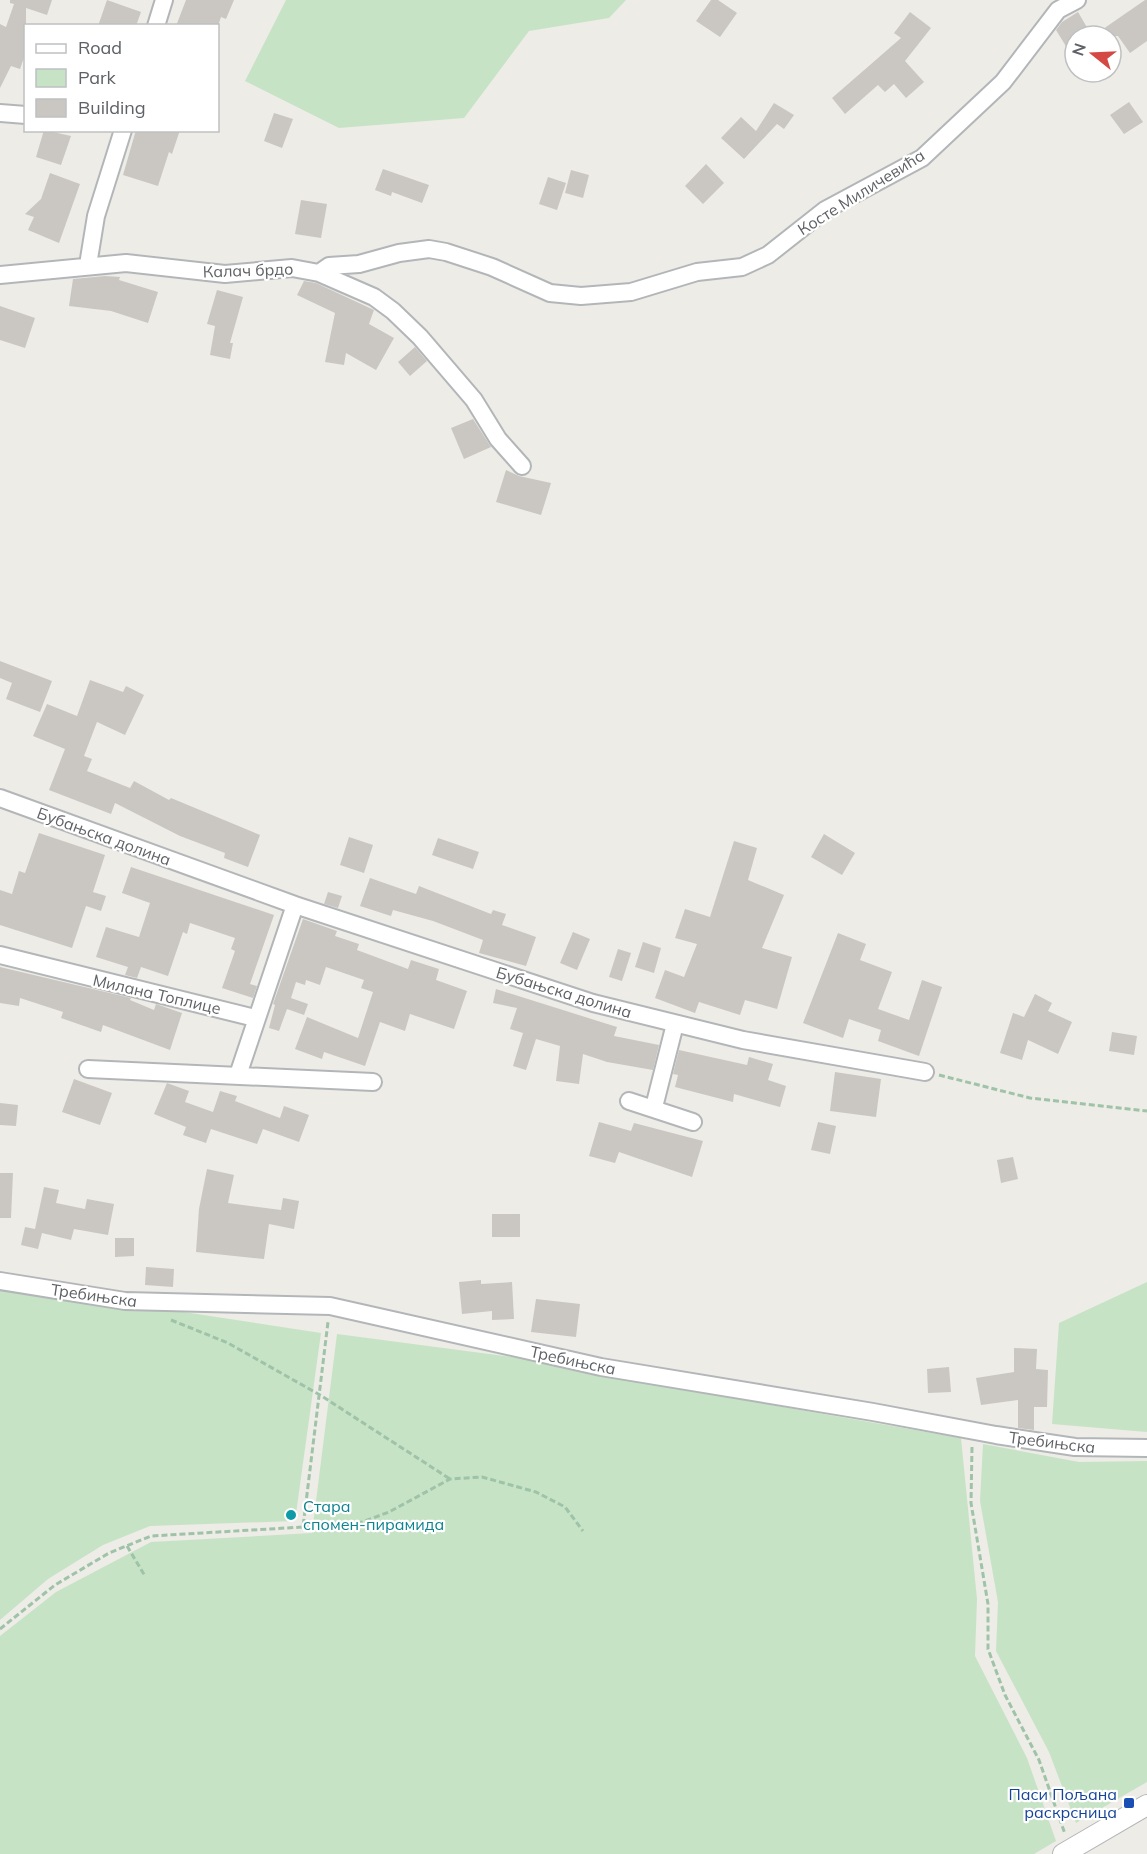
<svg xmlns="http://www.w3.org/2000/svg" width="1147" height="1854" font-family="Mulish,sans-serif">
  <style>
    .green { fill: #c7e3c6 }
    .building { fill: #cac7c3 }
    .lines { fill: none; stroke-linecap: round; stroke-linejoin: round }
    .minor-casing { stroke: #b3b6b9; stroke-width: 20 }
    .tertiary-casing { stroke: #b3b6b9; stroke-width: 22 }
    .path { stroke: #9fc3a8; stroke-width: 3; stroke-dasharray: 6 3; stroke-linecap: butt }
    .minor { stroke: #fff; stroke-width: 16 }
    .tertiary { stroke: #fff; stroke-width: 20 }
    .culture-dot { fill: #0f9aa8; stroke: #fff; stroke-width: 2 }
    .transit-dot { fill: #1a4fb4; stroke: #fff; stroke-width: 2 }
    .labels { text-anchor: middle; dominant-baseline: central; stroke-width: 4.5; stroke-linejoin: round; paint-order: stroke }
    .street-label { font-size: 16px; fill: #5e6165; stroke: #fff }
    .culture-label { font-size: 16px; fill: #0d838f; stroke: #fff; text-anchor: start }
    .transit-label { font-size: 16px; fill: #164399; stroke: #fff; text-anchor: end }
  </style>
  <rect width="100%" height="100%" fill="#eeece6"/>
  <path class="green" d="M286 0H626L609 18 529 31 464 118 339 128 245 81Z
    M1147 1282V1432L1052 1424 1059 1323Z
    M0 1284 321 1333 295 1521 150 1526 103 1545 48 1579 0 1620Z
    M337 1334 558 1363 732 1398 961 1438 977 1599 975 1656 1027 1758 1056 1841 1034 1854H0V1636L56 1592 151 1542 312 1533Z
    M983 1444 1079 1462 1147 1461V1782L1076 1823 1049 1752 996 1651 998 1602 980 1501Z"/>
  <path class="building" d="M10 0H52L47 15 26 8V52L20 69 11 66 0 88V24L6 27 14 4 10 3Z
    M107 0 141 12 136 26H98Z
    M186 0H234L226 19 221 17 218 26H176Z
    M711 0H718L737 13 720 37 696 21Z
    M1145 0H1147V41L1130 53 1118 36H1093Z
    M910 12 931 28 905 61 924 82 906 98 894 84 885 92 878 85 845 114 832 98 901 38 894 33Z
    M1078 12 1092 36H1075V61L1056 30 1062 22Z
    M1129 102 1143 122 1124 134 1110 115Z
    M774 103 794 115 784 129 777 124 744 159 721 138 741 117 756 131Z
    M274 113 293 119 282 148 264 141Z
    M44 130 71 136 61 165 36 157Z
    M136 130H180L172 154 169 152 158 186 123 175Z
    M706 164 724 183 703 204 685 186Z
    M383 169 429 185 422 203 392 192 391 196 375 190Z
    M571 170 589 175 583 198 565 193Z
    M50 173 80 184 59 243 28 230 34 217 25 214 41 199Z
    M548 177 566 183 557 210 539 204Z
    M301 200 327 204 321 238 295 234Z
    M105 276 120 277 119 280 158 292 148 323 111 311 69 306 73 279Z
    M304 281 316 283 374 310 369 324 394 338 376 370 346 353 344 365 325 362 335 313 297 295Z
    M217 290 243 297 230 343H233L230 359 210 355 215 326 207 324Z
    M0 306 35 318 25 348 0 340Z
    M415 347 427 361 410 376 398 362Z
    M473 419 491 447 464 459 451 428Z
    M506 470 519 476 551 483 541 515 496 502Z
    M0 661 52 681 40 712 6 699 12 683 0 678Z
    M90 680 123 692 126 686 144 695 125 735 97 722 84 756 92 759 87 771 130 788 134 781 169 800 171 798 260 835 248 867 224 858 225 853 180 836 115 803 111 814 49 790 65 749 33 736 47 704 77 716Z
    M39 833 105 855 93 892 106 896 101 911 86 906 72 948 0 925V890L12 894 19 871 25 873Z
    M824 834 855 853 842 875 811 857Z
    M349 837 373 845 364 873 340 865Z
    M438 838 479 852 473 869 432 855Z
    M734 841 757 848 748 880 784 895 762 948 792 957 777 1009 745 1000 740 1015 699 1002 695 1013 655 998 665 970 684 977 697 944 675 938 685 909 710 917Z
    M131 867 274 915 250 984 257 986 253 998 222 988 235 951 231 949 235 938 190 923 187 934 183 932 168 976 141 967 137 978 125 975 128 967 96 957 106 927 139 937 150 903 122 893Z
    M370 878 416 894 419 886 491 914 493 910 506 914 502 925 536 937 526 966 479 953 483 940 433 921 393 910 391 916 360 906Z
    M328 892 342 896 338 908 324 904Z
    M303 919 337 931 335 936 359 944 357 950 408 969 411 960 439 969 436 980 467 991 454 1029 410 1014 405 1031 380 1022 365 1066 324 1052 322 1059 295 1049 307 1017 358 1038 373 992 361 988 364 980 326 967 320 985 306 980 305 985 296 982 291 998 308 1004 304 1015 287 1009 279 1031 269 1028 275 1005 273 1004Z
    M573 932 590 939 577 970 560 963Z
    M838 933 866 944 860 960 892 972 878 1009 909 1020 922 980 942 987 919 1056 878 1041 881 1030 849 1019 843 1038 803 1023Z
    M643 942 661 948 654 973 635 967Z
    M618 949 631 953 622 981 609 977Z
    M0 967 131 998 130 1000 154 1010 156 1004 182 1013 170 1050 103 1025 101 1032 61 1018 63 1012 20 998 19 1006 0 1003Z
    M496 989 617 1027 614 1036 659 1045 653 1070 607 1062 583 1054 579 1084 556 1081 560 1046 536 1039 526 1070 513 1066 523 1033 510 1029 517 1008 493 1003Z
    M1035 994 1052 1003 1048 1011 1072 1022 1058 1054 1028 1040 1022 1060 1000 1053 1013 1013 1024 1017Z
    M1112 1032 1137 1036 1134 1055 1109 1051Z
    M679 1050 747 1065 749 1057 773 1064 768 1080 786 1086 780 1107 734 1094 733 1102 675 1087 678 1075 673 1074Z
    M835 1072 881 1079 876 1117 830 1111Z
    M74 1079 112 1093 100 1125 62 1112Z
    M167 1083 189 1091 185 1102 213 1112 220 1091 237 1096 235 1101 280 1118 284 1106 309 1115 299 1142 263 1129 257 1144 211 1129 206 1143 183 1135 186 1127 154 1114Z
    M0 1103 18 1105 16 1126 0 1125Z
    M599 1122 631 1131 634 1123 703 1141 692 1177 619 1152 615 1163 589 1156Z
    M818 1122 836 1126 830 1154 811 1150Z
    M1013 1157 1018 1179 1001 1183 997 1160Z
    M207 1169 234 1175 228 1203 281 1210 283 1198 299 1201 294 1229 269 1224 264 1259 196 1252 199 1209Z
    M0 1173H13L11 1218H0Z
    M44 1187 59 1190 56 1203 85 1209 87 1199 114 1204 108 1235 74 1229 71 1240 42 1233 38 1249 21 1245 25 1227 35 1229Z
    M492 1214H520V1237H492Z
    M115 1238H134V1256L115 1257Z
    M146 1267 174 1269 173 1287 145 1285Z
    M481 1280V1284L512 1282 514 1319 492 1320V1311L462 1314 459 1282Z
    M536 1299 580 1304 576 1337 531 1332Z
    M1014 1348 1037 1349 1036 1369 1048 1370 1047 1407H1034V1430L1018 1428V1400L981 1405 976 1378 1014 1372Z
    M949 1367 951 1392 928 1393 927 1369Z"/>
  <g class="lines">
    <g class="minor-casing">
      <path id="minor" d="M156 26 164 0
        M0 113 26 115
        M88 265 96 216 123 130
        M319 273 329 266 359 264 399 253 429 249 446 252 492 267 550 293 581 296 631 292 697 272 742 267 768 255 825 210 922 158 1003 82 1058 10 1077 0
        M0 275 126 263 225 274 292 268 319 273 374 297 393 311 420 337 474 400 498 439 522 466
        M0 798 295 905 593 1003 743 1040 925 1072
        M0 955 255 1018
        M88 1069 373 1082
        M238 1075 295 905
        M629 1101 693 1122
        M654 1107 675 1024
        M0 1281 125 1301 330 1306 601 1367 873 1412 996 1435 1075 1447 1147 1448"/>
    </g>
    <g class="tertiary-casing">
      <path id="tertiary" d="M1063 1854 1147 1805"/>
    </g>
    <path class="path" d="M939 1075 1030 1098 1147 1111
      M171 1320 228 1343 320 1395 450 1479
      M972 1447 971 1503 988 1604V1649L1005 1695 1039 1760 1065 1834
      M303 1527 362 1522 389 1512 450 1479 482 1477 536 1492 565 1507 583 1531
      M127 1546 145 1576
      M0 1629 55 1585 109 1553 151 1536 303 1527 328 1322"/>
    <use href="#minor" class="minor"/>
    <use href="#tertiary" class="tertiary"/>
  </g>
  <circle class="culture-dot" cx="291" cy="1515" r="6"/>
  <rect class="transit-dot" x="1123" y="1797" width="12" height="12" rx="3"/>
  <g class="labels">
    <g class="street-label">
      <text transform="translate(861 192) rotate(-32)">Косте Миличевића</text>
      <text transform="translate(248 270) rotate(-2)">Калач брдо</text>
      <text transform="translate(104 836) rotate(20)">Бубањска долина</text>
      <text transform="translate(564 992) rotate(17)">Бубањска долина</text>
      <text transform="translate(157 994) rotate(13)">Милана Топлице</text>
      <text transform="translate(94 1295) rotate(8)">Требињска</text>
      <text transform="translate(573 1360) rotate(12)">Требињска</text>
      <text transform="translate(1052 1442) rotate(7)">Требињска</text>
    </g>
    <g class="culture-label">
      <text x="303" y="1506">Стара<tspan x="303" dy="18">спомен-пирамида</tspan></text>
    </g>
    <g class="transit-label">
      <text x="1117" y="1794">Паси Пољана<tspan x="1117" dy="18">раскрсница</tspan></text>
    </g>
  </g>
  <rect x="24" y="24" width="195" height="108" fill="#ffffff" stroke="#bfc0c1" stroke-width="1.5"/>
  <rect x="36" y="44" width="30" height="9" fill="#ffffff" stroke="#bfc0c1" stroke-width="1.5"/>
  <text x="78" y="54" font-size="18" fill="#5e6165">Road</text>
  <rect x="36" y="69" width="30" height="18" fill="#c7e3c6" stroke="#bfc0c1" stroke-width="1.5"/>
  <text x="78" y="84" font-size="18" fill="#5e6165">Park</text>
  <rect x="36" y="99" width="30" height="18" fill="#cac7c3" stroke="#bfc0c1" stroke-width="1.5"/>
  <text x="78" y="114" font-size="18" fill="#5e6165">Building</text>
  <g transform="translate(1093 54) rotate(288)"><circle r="28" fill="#ffffff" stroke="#bfc0c1" stroke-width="1.5"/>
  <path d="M0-4.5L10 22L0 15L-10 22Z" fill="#d54945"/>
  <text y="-9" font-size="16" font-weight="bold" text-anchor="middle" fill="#5e6165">N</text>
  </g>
</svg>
